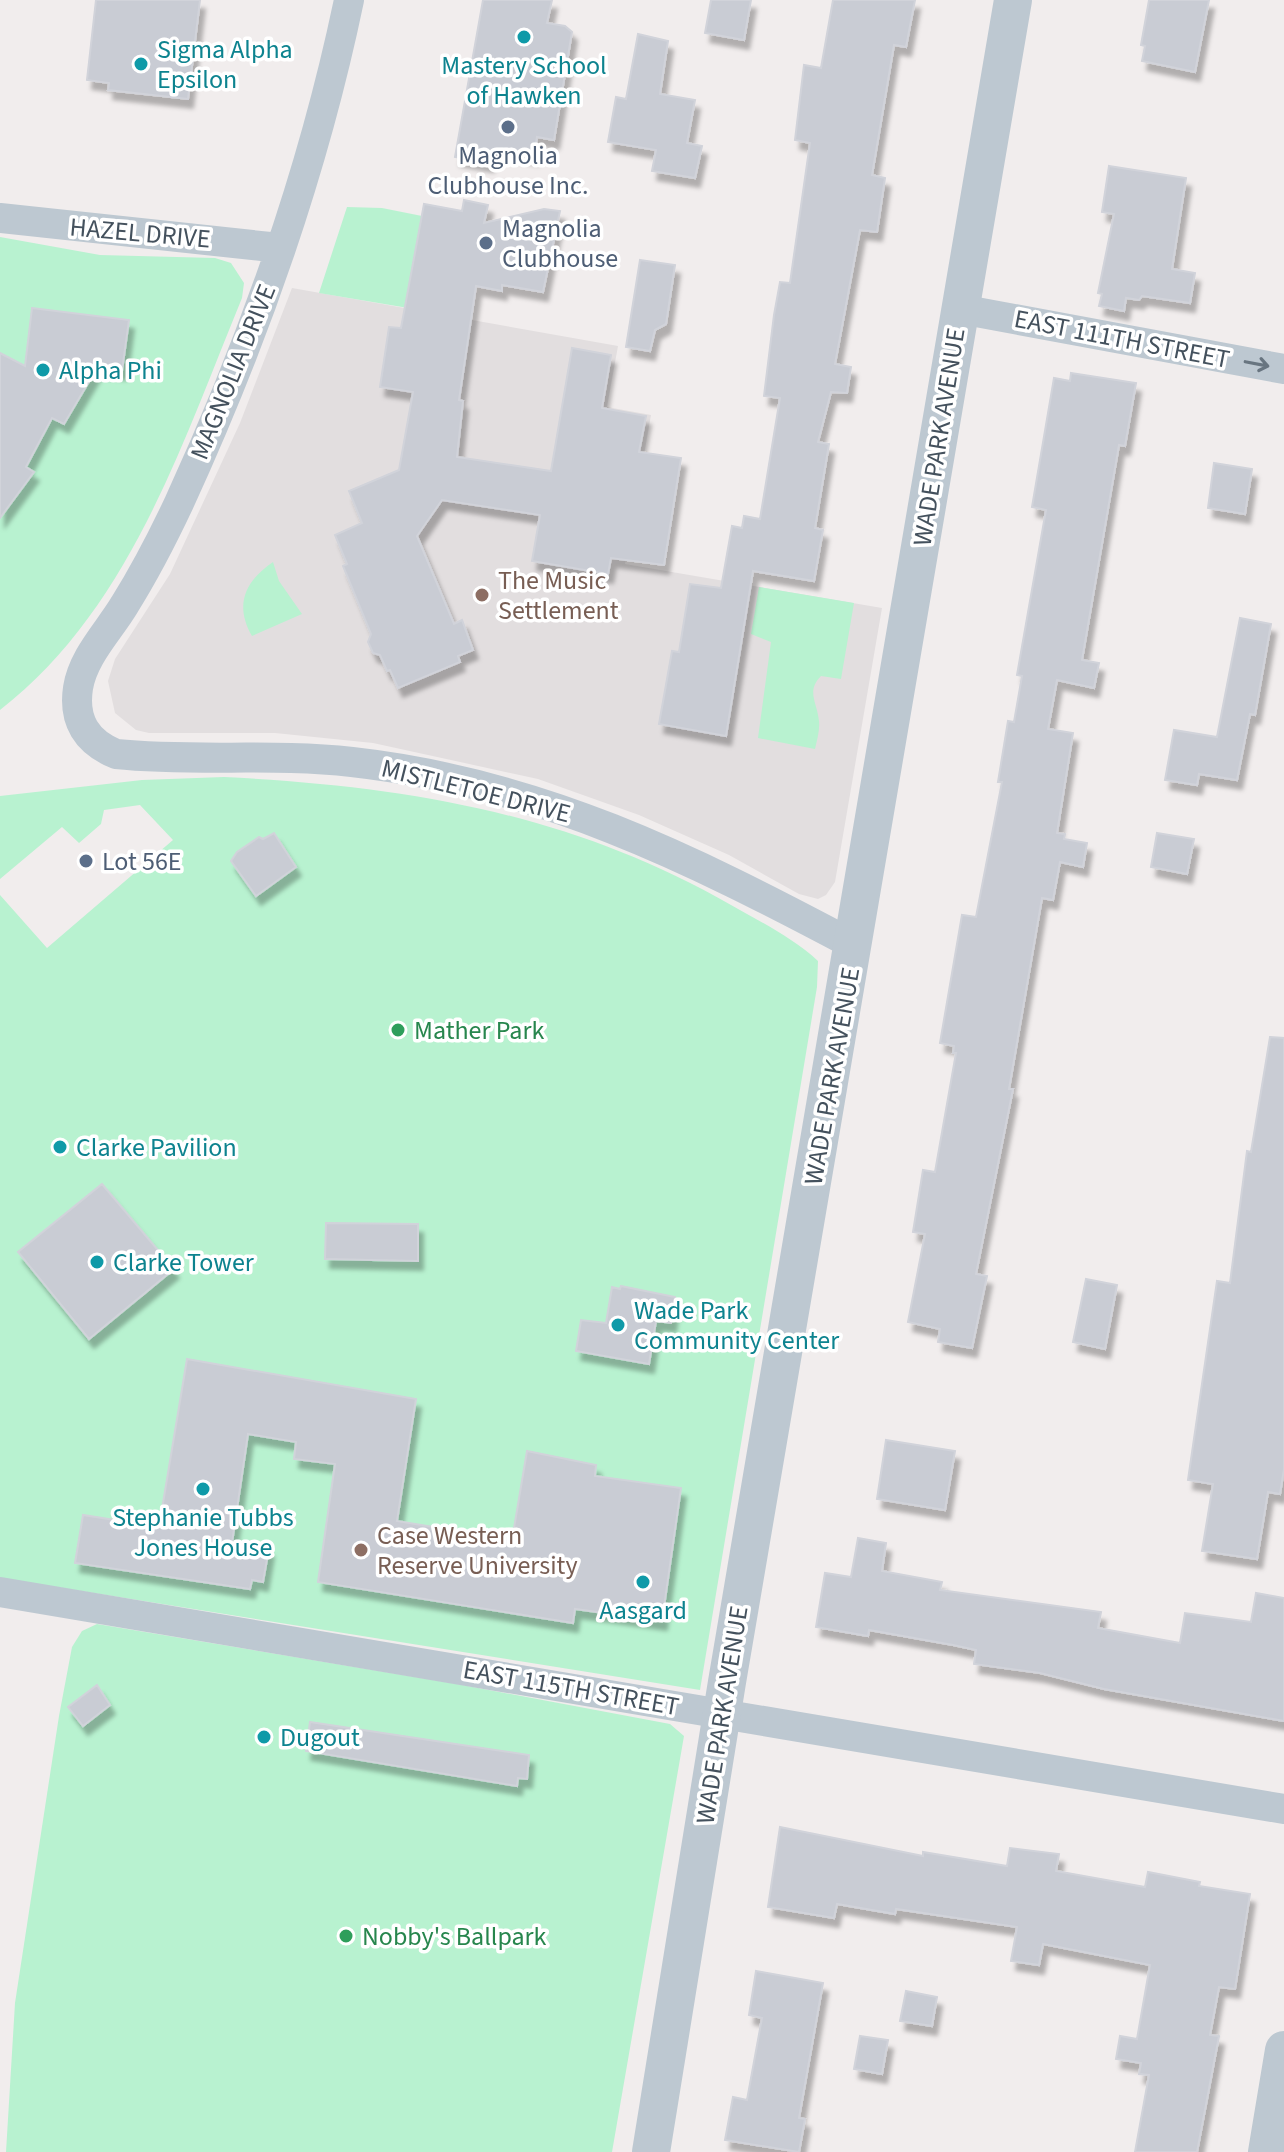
<svg xmlns="http://www.w3.org/2000/svg" width="1284" height="2152" font-family="'Source Sans 3',sans-serif">
  <style>
    .education { fill: #e2dedf }
    .green { fill: #b8f2d0; fill-rule: evenodd }
    .building { fill: #c9ccd4; stroke: #d1d3da; stroke-width: 2; filter: url(#shadow) }
    .lines { fill: none; stroke-linecap: round; stroke-linejoin: round }
    .minor { stroke: #bdc8d1; stroke-width: 30 }
    .tertiary { stroke: #bdc8d1; stroke-width: 38 }
    .oneway { stroke: #687580 }
    .culture-dot { fill: #0f9aa8; stroke: #fff; stroke-width: 3 }
    .service-dot { fill: #5c6f8a; stroke: #fff; stroke-width: 3 }
    .education-dot { fill: #8d6e63; stroke: #fff; stroke-width: 3 }
    .leisure-dot { fill: #2e9e5b; stroke: #fff; stroke-width: 3 }
    .labels { text-anchor: middle; dominant-baseline: central; stroke-width: 7; stroke-linejoin: round; paint-order: stroke }
    .culture-label { font-size: 26px; fill: #0d838f; stroke: #fff; text-anchor: start }
    .service-label { font-size: 26px; fill: #4e5e75; stroke: #fff; text-anchor: start }
    .street-label { font-size: 26px; fill: #44515d; stroke: #fff }
    .education-label { font-size: 26px; fill: #785e54; stroke: #fff; text-anchor: start }
    .leisure-label { font-size: 26px; fill: #27864d; stroke: #fff; text-anchor: start }
  </style>
  <defs>
    <filter id="shadow"><feDropShadow dx="5" dy="9" stdDeviation="2" flood-color="#0004"/></filter>
  </defs>
  <rect width="100%" height="100%" fill="#f1eded"/>
  <path class="education" d="M292 288 618 346 607 407 651 415 625 564 882 608 835 882 826 895 818 899 799 894 729 855 639 815 538 779 373 743 275 733H149L136 730 115 713 108 681 115 659 170 574 240 423Z"/>
  <path class="green" d="M347 207 382 208 422 216 409 285 420 310 319 293Z
    M0 237 100 255 215 258 231 263 244 283 242 298C182 444 129 610 0 710V518L33 473 0 448 52 418 63 424 75 390 128 320 33 308 26 358 30 368 0 353Z
    M273 562 279 581 302 614 252 636C234 605 245 581 273 562Z
    M759 587 854 603 841 679 821 676C806 691 817 702 819 721 820 730 817 740 815 749L758 738 771 642 751 634Z
    M224 777C406 786 570 813 731 905 761 922 793 938 818 961L817 987 700 1690 0 1578V895L47 948 173 840 140 805 104 810 101 824 79 843 62 827 0 879V796L142 780ZM102 1184 174 1269 142 1297 134 1295 118 1305 123 1312 90 1339 18 1252 49 1226 56 1234 68 1211ZM326 1223 418 1224V1260L325 1259ZM187 1360 416 1399 392 1551 418 1525 486 1535 507 1570 527 1452 596 1465 573 1622 318 1582 337 1448 287 1440V1434L251 1414 232 1543 269 1551 263 1582 75 1561 83 1516 159 1527ZM633 1481 681 1489 662 1621Z
    M97 1624 457 1684 670 1724 684 1736 612 2152H6L15 2003 59 1716 72 1647 82 1631Z"/>
  <path class="building" d="M96 0H200L188 99 108 90 109 83 87 80Z
    M483 0H552L547 23 565 26 572 32 554 140 537 137 534 156 492 150 489 163 455 157Z
    M711 0H751L744 40 705 33Z
    M833 0H915L906 47 894 45 872 175 885 178 877 232 860 230 835 364 851 367 847 393 831 392 818 442 829 444 815 528 823 530 814 581 753 571 726 736 659 724 672 651 679 652 690 584 721 588 732 526 742 528 744 516 760 519 780 398 764 396 774 315 780 282 790 283 810 143 795 140 804 65 821 68Z
    M1149 0H1209L1195 72 1142 61 1145 46 1141 45Z
    M638 34 668 41 660 94 695 100 687 143 702 146 695 178 652 171 656 150 608 142 616 97 626 99Z
    M1109 166 1186 178 1172 269 1195 273 1190 303 1142 296 1139 300 1126 298 1124 311 1099 306 1102 294 1098 293 1114 214 1102 212Z
    M464 200 488 205 484 223 544 209 560 211 543 292 502 285V291L476 286 459 400 463 401 457 457 551 471 572 348 611 355 602 408 646 416 639 452 681 458 664 565 611 558 608 574 532 561 540 515 442 500 417 536 454 624 462 620 473 650 458 656 460 662 398 688 390 670 387 671 380 655 373 653 368 642 371 634 343 566 347 564 335 535 362 523 349 491 399 470 413 392 380 387 389 327 401 328 424 204 462 211Z
    M640 260 675 265 666 324 655 330 650 351 626 347Z
    M32 308 129 320 122 371 97 368 64 424 52 418 26 467 34 472 0 518V353L25 366Z
    M1071 373 1136 383 1125 446 1119 445 1082 660 1099 663 1094 688 1057 680 1048 729 1073 733 1057 833 1065 834 1064 839 1087 843 1083 867 1060 862 1053 900 1042 898 1009 1089H1013L976 1274 987 1276 972 1348 938 1342 940 1329 908 1322 925 1234 913 1232 923 1170 935 1172 956 1053H953L954 1046 940 1043 962 915 976 917 1002 782H998L1008 721 1014 722 1022 676 1017 675 1046 510 1032 507 1054 378 1070 381Z
    M1214 463 1252 469 1245 514 1208 508Z
    M1240 618 1271 624 1255 715 1250 714 1237 780 1199 774 1197 785 1165 780 1174 730 1217 737Z
    M274 833 296 867 256 896 231 861 237 852 259 837 263 839Z
    M1157 833 1194 839 1187 874 1151 867Z
    M1270 1037 1284 1038V1469L1280 1494 1268 1492 1257 1559 1202 1551 1213 1484 1188 1480 1217 1281 1230 1283 1247 1151 1251 1152Z
    M102 1184 174 1269 89 1339 18 1252Z
    M326 1223 418 1224V1261L325 1259Z
    M1086 1279 1117 1285 1105 1349 1073 1342Z
    M621 1286 675 1297 671 1323 656 1321 649 1364 576 1351 581 1320 606 1323 612 1287 620 1289Z
    M187 1359 416 1399 397 1521 512 1540 527 1451 596 1465 595 1476 681 1488 662 1621 575 1609 573 1623 318 1582 335 1464 294 1459 296 1442 248 1434 232 1543 269 1548 263 1582 252 1580 250 1589 75 1563 83 1515 159 1527Z
    M886 1440 955 1451 945 1510 877 1499Z
    M858 1538 886 1543 882 1571 942 1582 940 1590 1101 1612 1098 1628 1180 1643 1185 1613 1251 1622 1256 1593 1284 1598V1721L1104 1689 1040 1673 974 1664 976 1650 953 1645 869 1630 868 1636 816 1627 825 1573 851 1577Z
    M97 1685 110 1705 83 1726 68 1707Z
    M310 1722 529 1755 527 1779 518 1778 517 1786 306 1751Z
    M780 1827 923 1856V1852L1007 1866 1010 1848 1059 1854 1056 1871 1145 1887 1148 1872 1200 1882 1199 1886 1250 1894 1235 1989 1219 1987 1210 2035 1219 2036 1197 2152H1135L1149 2075 1139 2074 1141 2063 1116 2059 1120 2036 1137 2039 1150 1965 1043 1944 1039 1965 1011 1961 1017 1927 896 1909 895 1914 837 1904 834 1918 768 1907Z
    M756 1971 823 1983 799 2118 805 2119 799 2152 725 2140 733 2097 747 2100 762 2018 749 2015Z
    M906 1991 937 1997 932 2026 900 2021Z
    M860 2036 888 2040 882 2074 854 2069Z"/>
  <g class="lines">
    <path class="minor" d="M349 0C313 173 253 342 179 503 163 537 145 572 125 604 109 631 83 656 78 688 73 721 87 742 116 754 194 762 273 753 352 762 540 783 690 858 854 945
      M0 218 280 248
      M960 309 1284 369
      M0 1592 1284 1809"/>
    <path class="tertiary" d="M651 2152 727 1682 1013 0
      M1267 2152 1284 2050"/>
  </g>
  <defs><path id="oneway-shaft" d="M-6 0H5M1.5-3L5.5 0L1.5 3" fill="none" stroke-width="1.6" stroke-linecap="round" stroke-linejoin="round" transform="scale(2)"/></defs>
  <use class="oneway" href="#oneway-shaft" transform="translate(1257 364) rotate(11)"/>
  <g class="culture-dot">
    <circle cx="524" cy="37" r="8"/>
    <circle cx="141" cy="64" r="8"/>
    <circle cx="43" cy="370" r="8"/>
    <circle cx="60" cy="1147" r="8"/>
    <circle cx="97" cy="1262" r="8"/>
    <circle cx="618" cy="1325" r="8"/>
    <circle cx="203" cy="1489" r="8"/>
    <circle cx="643" cy="1582" r="8"/>
    <circle cx="264" cy="1737" r="8"/>
  </g>
  <g class="service-dot">
    <circle cx="508" cy="127" r="8"/>
    <circle cx="486" cy="243" r="8"/>
    <circle cx="86" cy="861" r="8"/>
  </g>
  <g class="education-dot">
    <circle cx="482" cy="595" r="8"/>
    <circle cx="361" cy="1550" r="8"/>
  </g>
  <g class="leisure-dot">
    <circle cx="398" cy="1030" r="8"/>
    <circle cx="346" cy="1936" r="8"/>
  </g>
  <g class="labels">
    <g class="culture-label">
      <text x="157" y="49">Sigma Alpha<tspan x="157" dy="30">Epsilon</tspan></text>
      <text x="524" y="65" text-anchor="middle">Mastery School<tspan x="524" dy="30">of Hawken</tspan></text>
      <text x="59" y="370">Alpha Phi</text>
      <text x="76" y="1147">Clarke Pavilion</text>
      <text x="113" y="1262">Clarke Tower</text>
      <text x="634" y="1310">Wade Park<tspan x="634" dy="30">Community Center</tspan></text>
      <text x="203" y="1517" text-anchor="middle">Stephanie Tubbs<tspan x="203" dy="30">Jones House</tspan></text>
      <text x="643" y="1610" text-anchor="middle">Aasgard</text>
      <text x="280" y="1737">Dugout</text>
    </g>
    <g class="service-label">
      <text x="508" y="155" text-anchor="middle">Magnolia<tspan x="508" dy="30">Clubhouse Inc.</tspan></text>
      <text x="502" y="228">Magnolia<tspan x="502" dy="30">Clubhouse</tspan></text>
      <text x="102" y="861">Lot 56E</text>
    </g>
    <g class="street-label">
      <text transform="translate(140 233) rotate(5)">HAZEL DRIVE</text>
      <text transform="translate(1122 339) rotate(11)">EAST 111TH STREET</text>
      <text transform="translate(233 372) rotate(-68)">MAGNOLIA DRIVE</text>
      <text transform="translate(939 437) rotate(-81)">WADE PARK AVENUE</text>
      <text transform="translate(476 791) rotate(14)">MISTLETOE DRIVE</text>
      <text transform="translate(832 1076) rotate(-80)">WADE PARK AVENUE</text>
      <text transform="translate(571 1688) rotate(10)">EAST 115TH STREET</text>
      <text transform="translate(722 1715) rotate(-81)">WADE PARK AVENUE</text>
    </g>
    <g class="education-label">
      <text x="498" y="580">The Music<tspan x="498" dy="30">Settlement</tspan></text>
      <text x="377" y="1535">Case Western<tspan x="377" dy="30">Reserve University</tspan></text>
    </g>
    <g class="leisure-label">
      <text x="414" y="1030">Mather Park</text>
      <text x="362" y="1936">Nobby's Ballpark</text>
    </g>
  </g>
</svg>
